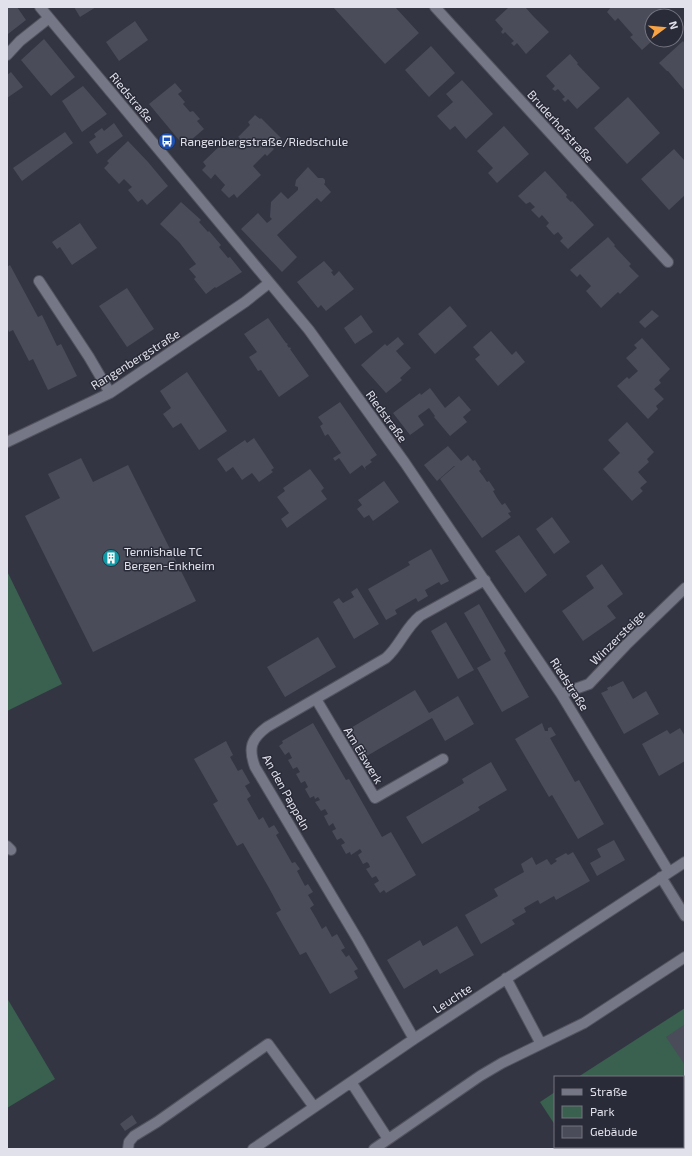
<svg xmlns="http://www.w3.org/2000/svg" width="692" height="1156" font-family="'Exo 2',sans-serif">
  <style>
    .green { fill: #3a604f }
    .building { fill: #4a4c5a }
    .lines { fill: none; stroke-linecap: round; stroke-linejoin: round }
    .minor-casing { stroke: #52535f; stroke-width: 12 }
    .minor { stroke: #757686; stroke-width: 10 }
    .labels { text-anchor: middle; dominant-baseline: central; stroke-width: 3; stroke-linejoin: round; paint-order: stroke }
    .street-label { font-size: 12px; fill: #e0e1ea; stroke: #2a2b38 }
    .poi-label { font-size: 12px; fill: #e0e1ea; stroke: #2a2b38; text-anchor: start }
  </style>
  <rect width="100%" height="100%" fill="#343543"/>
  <path class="green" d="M7 571 62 684 7 711Z
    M7 998 55 1079 7 1108Z
    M685 1008V1149H571L569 1147H683V1077H578Z
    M555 1092V1125L540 1102Z"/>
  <path class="building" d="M7 7H17L26 20 8 34Z
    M74 7H96L80 17Z
    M333 7H395L419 33 385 64Z
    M509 7H527L526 8 533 16 549 32 526 54 517 43 514 46 511 43 514 41 505 32 503 34 501 32 503 29 495 20Z
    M611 7H660L663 10 662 12 666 16H652L651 39 653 40 642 50 630 37 633 35 618 18 615 21 607 12Z
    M135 21 148 40 119 61 106 42Z
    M44 39 75 77 51 96 21 60Z
    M683 41 685 44V91L668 71H667L659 63Z
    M431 46 455 73 429 97 405 70Z
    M570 54 578 63 577 64 600 88 577 109 568 99 565 102 562 99 565 97 558 89 555 91 552 89 555 86 546 76Z
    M11 72 23 87 7 98V75Z
    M462 80 493 114 466 139 455 126 450 130 437 116 453 102 446 94Z
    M175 83 182 91 178 94 185 102 183 104 190 112 193 111 200 119 197 121 204 129 184 146 149 104Z
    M83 86 107 114 82 132 62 101Z
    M628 97 660 133 627 164 594 128Z
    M255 115 260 119 261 118 281 138 272 147 274 149 267 156 265 154 253 166 261 175 237 198 234 194 229 198 221 190 225 185 215 174 211 179 202 170 206 166 203 162 227 139 233 145 240 138 238 137 250 125 248 122Z
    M114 123 123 136 97 154 89 142 96 137 94 134 102 128 104 131Z
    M504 126 529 154 497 183 488 173 493 168 477 151Z
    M65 132 73 143 22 181 13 168Z
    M128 141 148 162 168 186 147 205 142 199 138 202 128 190 132 187 124 179 119 184 104 168 109 163 107 161Z
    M674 149 685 161V195L669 210 641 179Z
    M308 167 318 178H323L325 180V183L324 184 331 192 321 202 317 198 277 235 297 257 282 272 241 229 258 213 267 223 272 219 270 217 271 202 281 192 288 199 298 190V187L295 186 296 180Z
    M545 171 567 195 566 197 571 202 572 201 594 225 568 249 560 241 563 238 558 232 554 235 546 226 549 223 542 215 539 218 531 210 535 207 530 202 526 204 518 196Z
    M181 202 201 220 199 222 208 232 209 231 221 245 219 247 228 258 230 257 242 272 216 288 215 287 206 294 194 279 196 277 189 269 196 264 179 242 160 224Z
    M80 223 97 248 72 265 60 247 57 249 52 242Z
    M608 237 615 245 614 246 631 264 629 266 639 276 620 294 618 292 601 308 586 291 591 286 580 274 577 277 570 270Z
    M324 261 333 271 331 272 334 276 339 271 354 289 326 311 321 305 318 308 297 282Z
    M10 265 38 317 42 315 57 346 61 344 77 376 48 390 33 359 29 361 13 330 9 332 7 327V267Z
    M127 288 154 329 127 347 99 306Z
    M450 306 467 326 435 354 418 334Z
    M652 310 659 316 645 328 639 322Z
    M361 315 373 332 355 344 344 328Z
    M268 318 286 343 288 344 287 345 289 348 290 347 291 349H290L309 376 279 397 261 370 258 371 249 357 257 352 244 334Z
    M491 331 512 355 516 351 525 362 498 386 475 359 480 355 473 347Z
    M398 337 404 344 396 351 411 368 400 378 402 380 386 393 361 365 385 344 387 346Z
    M642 338 670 369 659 380 661 383 654 389 664 399 656 406 658 409 648 419 617 386 627 377 629 379 638 371 626 358 637 348 634 345Z
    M187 372 227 431 199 450 181 423 173 428 163 414 171 408 160 391Z
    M430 388 445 408 459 396 471 410 463 417 467 422 450 436 434 417 435 416 429 408 418 416 424 425 410 435 393 413 420 393 421 395Z
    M340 402 377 455 370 460 372 462 365 467 366 470 362 465 350 474 339 458 335 461 333 458 341 453 328 434 325 436 320 426 323 424 318 417Z
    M627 422 654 452 647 459 649 462 638 472 647 482 640 488 643 491 632 501 603 469 620 453 608 440Z
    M254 438 274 468 271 470 273 472 259 482 252 473 242 480 233 467 226 472 217 459 245 440 247 443Z
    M448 446 461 461 468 455 473 461 475 460 481 469 479 471 483 476 487 482 489 481 495 490 493 491 497 498 502 505 505 503 511 512 508 513 511 517 482 538 440 479 455 466H454L437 481 424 465Z
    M81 458 93 482 128 465 196 601 93 652 25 516 60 498 48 474Z
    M310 469 324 488 321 491 327 499 287 528 281 519 289 513 277 497 285 491 283 488Z
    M384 481 399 502 373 521 369 515 364 518 357 509 362 505 358 500Z
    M552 517 570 542 554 554 536 529Z
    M519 535 547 575 525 593 495 551Z
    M431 549 449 581 441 585 439 582 425 590 428 596 418 602 416 598 395 610 397 614 386 620 368 589 410 565 408 562Z
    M602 564 623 594 607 606 616 618 583 641 562 611 594 588 586 576Z
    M357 588 379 624 354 639 333 602 339 598 343 603 354 597 351 592Z
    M479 604 506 651 504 653 529 697 502 712 477 668 491 660 464 613Z
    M446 622 474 670 458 679 431 631Z
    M318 637 336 667 285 697 267 667Z
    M623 681 633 699 646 691 659 714 624 734 601 693 608 690 607 688 611 686V687Z
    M415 690 429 713 458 696 474 724 445 741 432 718 360 760 344 732Z
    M313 723 346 780 349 779 382 837 391 832 416 875 386 893 384 890 380 893 374 884 379 881 376 876 372 878 366 869 370 867 369 864 367 862 363 864 358 855 362 852 360 849 351 855 350 852 346 854 341 845 345 843 343 840 341 838 337 840 332 831 336 829 333 823 329 826 324 816 328 814 325 809 321 811 315 802 320 800 318 797 315 799 314 796 310 798 305 789 308 787 305 781 301 783 296 774 300 772 297 767 293 769 288 760 292 758 289 752 285 755 279 746 283 743 282 741Z
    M542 723 545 731H548V728L551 727 556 735 550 738 575 782 579 780 604 824 578 839 552 795 549 797 515 739Z
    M680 728 685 736V761L659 776 642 744 667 730 670 734Z
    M226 741 233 755 230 757 238 771 242 769 250 783 245 786 251 796 247 799 259 820 263 817 269 828 274 825 279 833 276 835 292 863 295 862 300 869 297 871 305 886 308 884 313 892 308 895 314 905 310 908 316 918 322 929 326 926 332 937 337 934 345 948 341 950 346 957 349 955 358 969 354 971 358 978 330 994 306 952 300 955 276 913 281 910 269 888 243 843 237 846 213 804 218 801 194 759Z
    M491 762 507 790 478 807 480 810 422 844 406 817 464 783 462 779Z
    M614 840 625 860 597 876 590 863 601 857 597 849Z
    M573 852 590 881 556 900 554 896 540 904 538 900 524 908 526 912 512 920 515 924 481 944 465 915 498 896 494 889 524 872 521 864 532 857 536 865 547 859 551 865 557 861 555 859 566 853 568 855Z
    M457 926 474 955 440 974 437 969 404 989 387 960 420 940 423 946Z
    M684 1025 685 1026V1065L666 1037Z
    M132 1115 137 1123 125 1131 120 1124Z"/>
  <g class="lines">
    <g class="minor-casing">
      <path id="minor" d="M40 7 309 330 405 463 561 694 669 872
        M435 7 668 262
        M7 55 20 41 49 18
        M39 281 89 357 110 393
        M7 442 110 393 245 302 269 283
        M561 694 589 684 626 645 685 588
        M316 699 375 798 443 759
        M7 846 11 850
        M661 877 685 916
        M506 978 541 1044
        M414 1039 358 940 255 767C248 748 251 739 267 727L386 658C400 646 405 628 420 616L485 580
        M351 1082 388 1139
        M128 1149 129 1142 134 1136 157 1122 268 1044 314 1107
        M253 1149 414 1039 685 862
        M374 1149 480 1076 502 1063 584 1023 685 957"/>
    </g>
    <use href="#minor" class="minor"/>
  </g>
  <defs>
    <g id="bus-disc" transform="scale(0.9)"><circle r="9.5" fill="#1a4fb4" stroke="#2a2b38"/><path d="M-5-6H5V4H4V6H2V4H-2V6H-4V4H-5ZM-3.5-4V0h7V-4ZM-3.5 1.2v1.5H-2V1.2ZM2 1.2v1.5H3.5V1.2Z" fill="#fff"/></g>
    <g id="building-disc" transform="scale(0.9)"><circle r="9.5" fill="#0f9aa8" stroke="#2a2b38"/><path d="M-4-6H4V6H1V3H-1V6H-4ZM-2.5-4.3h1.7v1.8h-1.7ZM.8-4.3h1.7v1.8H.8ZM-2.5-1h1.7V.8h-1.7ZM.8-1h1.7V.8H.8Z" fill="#fff"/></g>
  </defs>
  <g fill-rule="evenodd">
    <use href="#bus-disc" x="167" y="141"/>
    <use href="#building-disc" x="111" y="558"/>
  </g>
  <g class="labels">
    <g class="street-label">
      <text transform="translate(132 97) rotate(50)">Riedstraße</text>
      <text transform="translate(561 126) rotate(48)">Bruderhofstraße</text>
      <text transform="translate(135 359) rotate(-32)">Rangenbergstraße</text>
      <text transform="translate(387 416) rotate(54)">Riedstraße</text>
      <text transform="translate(617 637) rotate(-45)">Winzersteige</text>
      <text transform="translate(570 684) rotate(57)">Riedstraße</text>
      <text transform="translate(364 755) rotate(59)">Am Eiswerk</text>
      <text transform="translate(287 792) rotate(61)">An den Pappeln</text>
      <text transform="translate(452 998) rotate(-33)">Leuchte</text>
    </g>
    <g class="poi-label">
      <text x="180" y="141">Rangenbergstraße/Riedschule</text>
      <text x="124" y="551">Tennishalle TC<tspan x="124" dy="14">Bergen-Enkheim</tspan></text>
    </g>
  </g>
  <rect width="692" height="1156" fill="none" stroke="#e0e1ea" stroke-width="16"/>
  <rect x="554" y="1076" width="130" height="72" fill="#2a2b38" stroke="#73747f"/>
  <rect x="562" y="1089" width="20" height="6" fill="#757686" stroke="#73747f"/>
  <text x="590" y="1096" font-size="12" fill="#e0e1ea">Straße</text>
  <rect x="562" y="1106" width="20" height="12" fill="#3a604f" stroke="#73747f"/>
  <text x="590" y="1116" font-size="12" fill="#e0e1ea">Park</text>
  <rect x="562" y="1126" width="20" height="12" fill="#4a4c5a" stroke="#73747f"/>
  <text x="590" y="1136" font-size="12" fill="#e0e1ea">Gebäude</text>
  <g transform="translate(664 28) rotate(74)"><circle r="19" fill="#2a2b38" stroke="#73747f"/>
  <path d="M0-3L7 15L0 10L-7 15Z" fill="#f5a345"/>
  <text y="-6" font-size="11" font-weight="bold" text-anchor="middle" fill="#e0e1ea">N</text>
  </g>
</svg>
